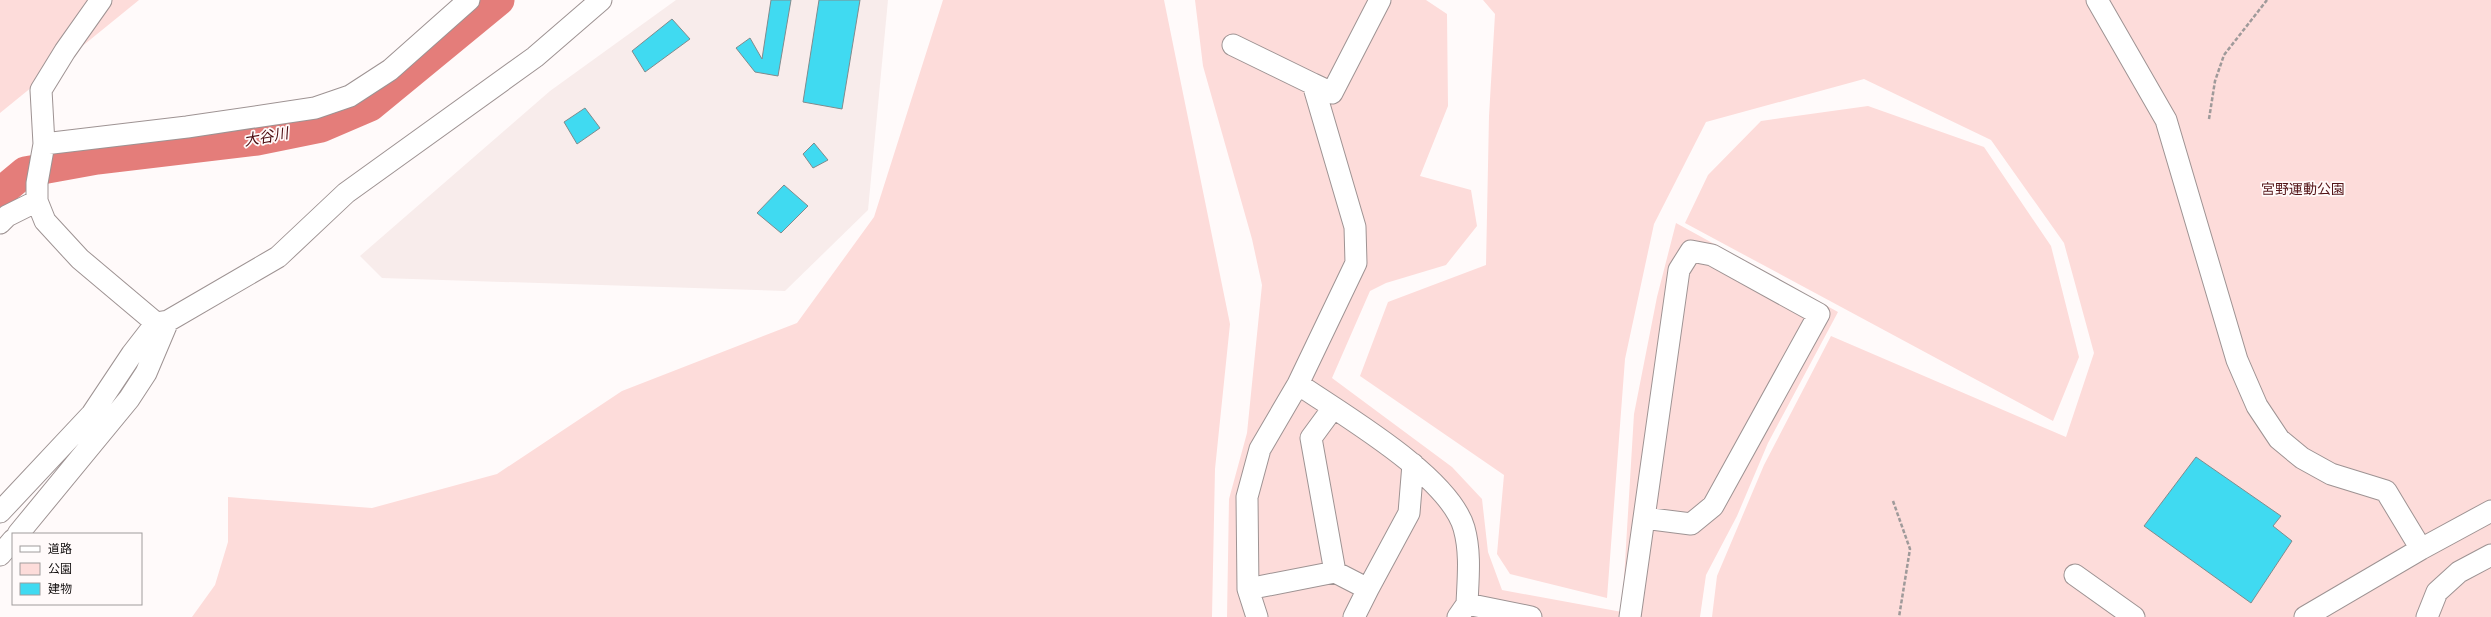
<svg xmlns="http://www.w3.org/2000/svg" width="2491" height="617" font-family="'Roboto Condensed','Noto Sans JP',sans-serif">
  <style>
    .built { fill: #f8eceb }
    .green { fill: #fddcda }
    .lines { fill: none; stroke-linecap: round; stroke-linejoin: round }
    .river { stroke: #e47d7a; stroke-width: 31 }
    .building { fill: #40daf1; stroke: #808b8d }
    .minor-casing { stroke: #9e9393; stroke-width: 23 }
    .path { stroke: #9f9a9a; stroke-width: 2.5; stroke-dasharray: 4 2; stroke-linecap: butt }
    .minor { stroke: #fff; stroke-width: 21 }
    .labels { text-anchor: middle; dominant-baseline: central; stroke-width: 3.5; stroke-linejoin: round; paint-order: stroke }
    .park-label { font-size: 14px; fill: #531316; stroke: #fffafa }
    .water-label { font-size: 15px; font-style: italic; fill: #4e0e12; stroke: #fffafa }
  </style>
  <rect width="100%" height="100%" fill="#fffafa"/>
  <path class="built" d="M676 0H888L868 210 785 291 382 278 360 256 550 91Z"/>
  <path class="green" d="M0 0H139L0 113Z
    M943 0H1164L1230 324 1215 469 1212 617H192L215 585 228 542V497L372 508 497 474 622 391 797 323 874 217Z
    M1195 0H1426L1447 14 1448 106 1420 176 1471 190 1477 226 1446 265 1386 283 1370 291 1332 378 1452 467 1482 499 1488 552 1502 590 1622 612 1634 414 1657 297 1676 223 1838 312 1768 443 1737 516 1706 575 1700 617H1227L1229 499 1247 433 1262 285 1252 239 1203 66Z
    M1483 0H2491V617H1712L1717 576 1764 465 1831 336 2066 437 2094 353 2064 243 1991 140 1864 79 1706 122 1654 224 1625 359 1607 598 1510 574 1497 554 1504 475 1360 376 1388 302 1486 265 1489 116 1495 14Z
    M1868 106 1984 147 2051 246 2079 357 2053 421 1685 223 1708 175 1761 121Z"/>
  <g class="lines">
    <path class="river" d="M0 193 25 172 42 169 97 159 257 140 321 127 370 106 499 0"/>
  </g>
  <path class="building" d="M771 0H791L778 76 755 72 736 48 750 38 762 59Z
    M819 0H860L842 109 803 102Z
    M672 19 690 39 645 72 632 51Z
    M585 108 600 128 577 144 564 122Z
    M814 143 828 160 813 168 803 154Z
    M784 185 808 206 781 233 757 213Z
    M2196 457 2281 516 2273 526 2292 541 2251 603 2144 526Z"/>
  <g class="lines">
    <g class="minor-casing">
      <path id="minor" d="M101 0 65 51 41 90 44 144 37 183V201L45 221 80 259 156 323
        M2097 0 2166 120 2237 360 2257 406 2279 439 2302 458 2331 474 2386 491 2421 549
        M1233 45 1313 84 1355 227 1356 263 1298 384 1260 449 1247 497 1248 589 1257 617
        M1313 84 1332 93 1380 0
        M44 144 187 127 315 108 350 96 390 70 469 0
        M0 223 7 216 37 201
        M1298 384C1343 415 1449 476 1464 528 1471 553 1468 579 1467 604
        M1333 408 1311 438 1335 572 1368 589 1354 617
        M0 512 92 414 132 354 156 323 168 321 278 257 346 193 535 57 601 0
        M18 534 129 399 146 373 168 321
        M0 555 13 540
        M2075 575 2134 617
        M1248 589 1335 572
        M1368 589 1409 513 1413 464
        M1458 617 1467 604 1531 617
        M1630 617 1679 270 1691 251 1712 255 1819 314 1713 506 1691 524 1644 518
        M2305 617 2421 549 2491 511
        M2427 617 2437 592 2459 572 2491 555"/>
    </g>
    <path class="path" d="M2209 119 2215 81 2224 55 2267 0
      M1893 501 1910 549 1899 617"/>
    <use href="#minor" class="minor"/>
  </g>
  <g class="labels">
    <g class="park-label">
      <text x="2303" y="189">宮野運動公園</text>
    </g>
    <g class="water-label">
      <text transform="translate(266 137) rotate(-10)">大谷川</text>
    </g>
  </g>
  <rect x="12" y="533" width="130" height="72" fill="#fffafa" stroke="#a09c9c"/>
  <rect x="20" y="546" width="20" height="6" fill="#ffffff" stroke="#a09c9c"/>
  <text x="48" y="553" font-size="12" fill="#120e0e">道路</text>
  <rect x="20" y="563" width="20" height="12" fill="#fddcda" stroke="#a09c9c"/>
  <text x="48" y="573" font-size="12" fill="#120e0e">公園</text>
  <rect x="20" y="583" width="20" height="12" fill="#40daf1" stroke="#a09c9c"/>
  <text x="48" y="593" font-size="12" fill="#120e0e">建物</text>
</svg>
